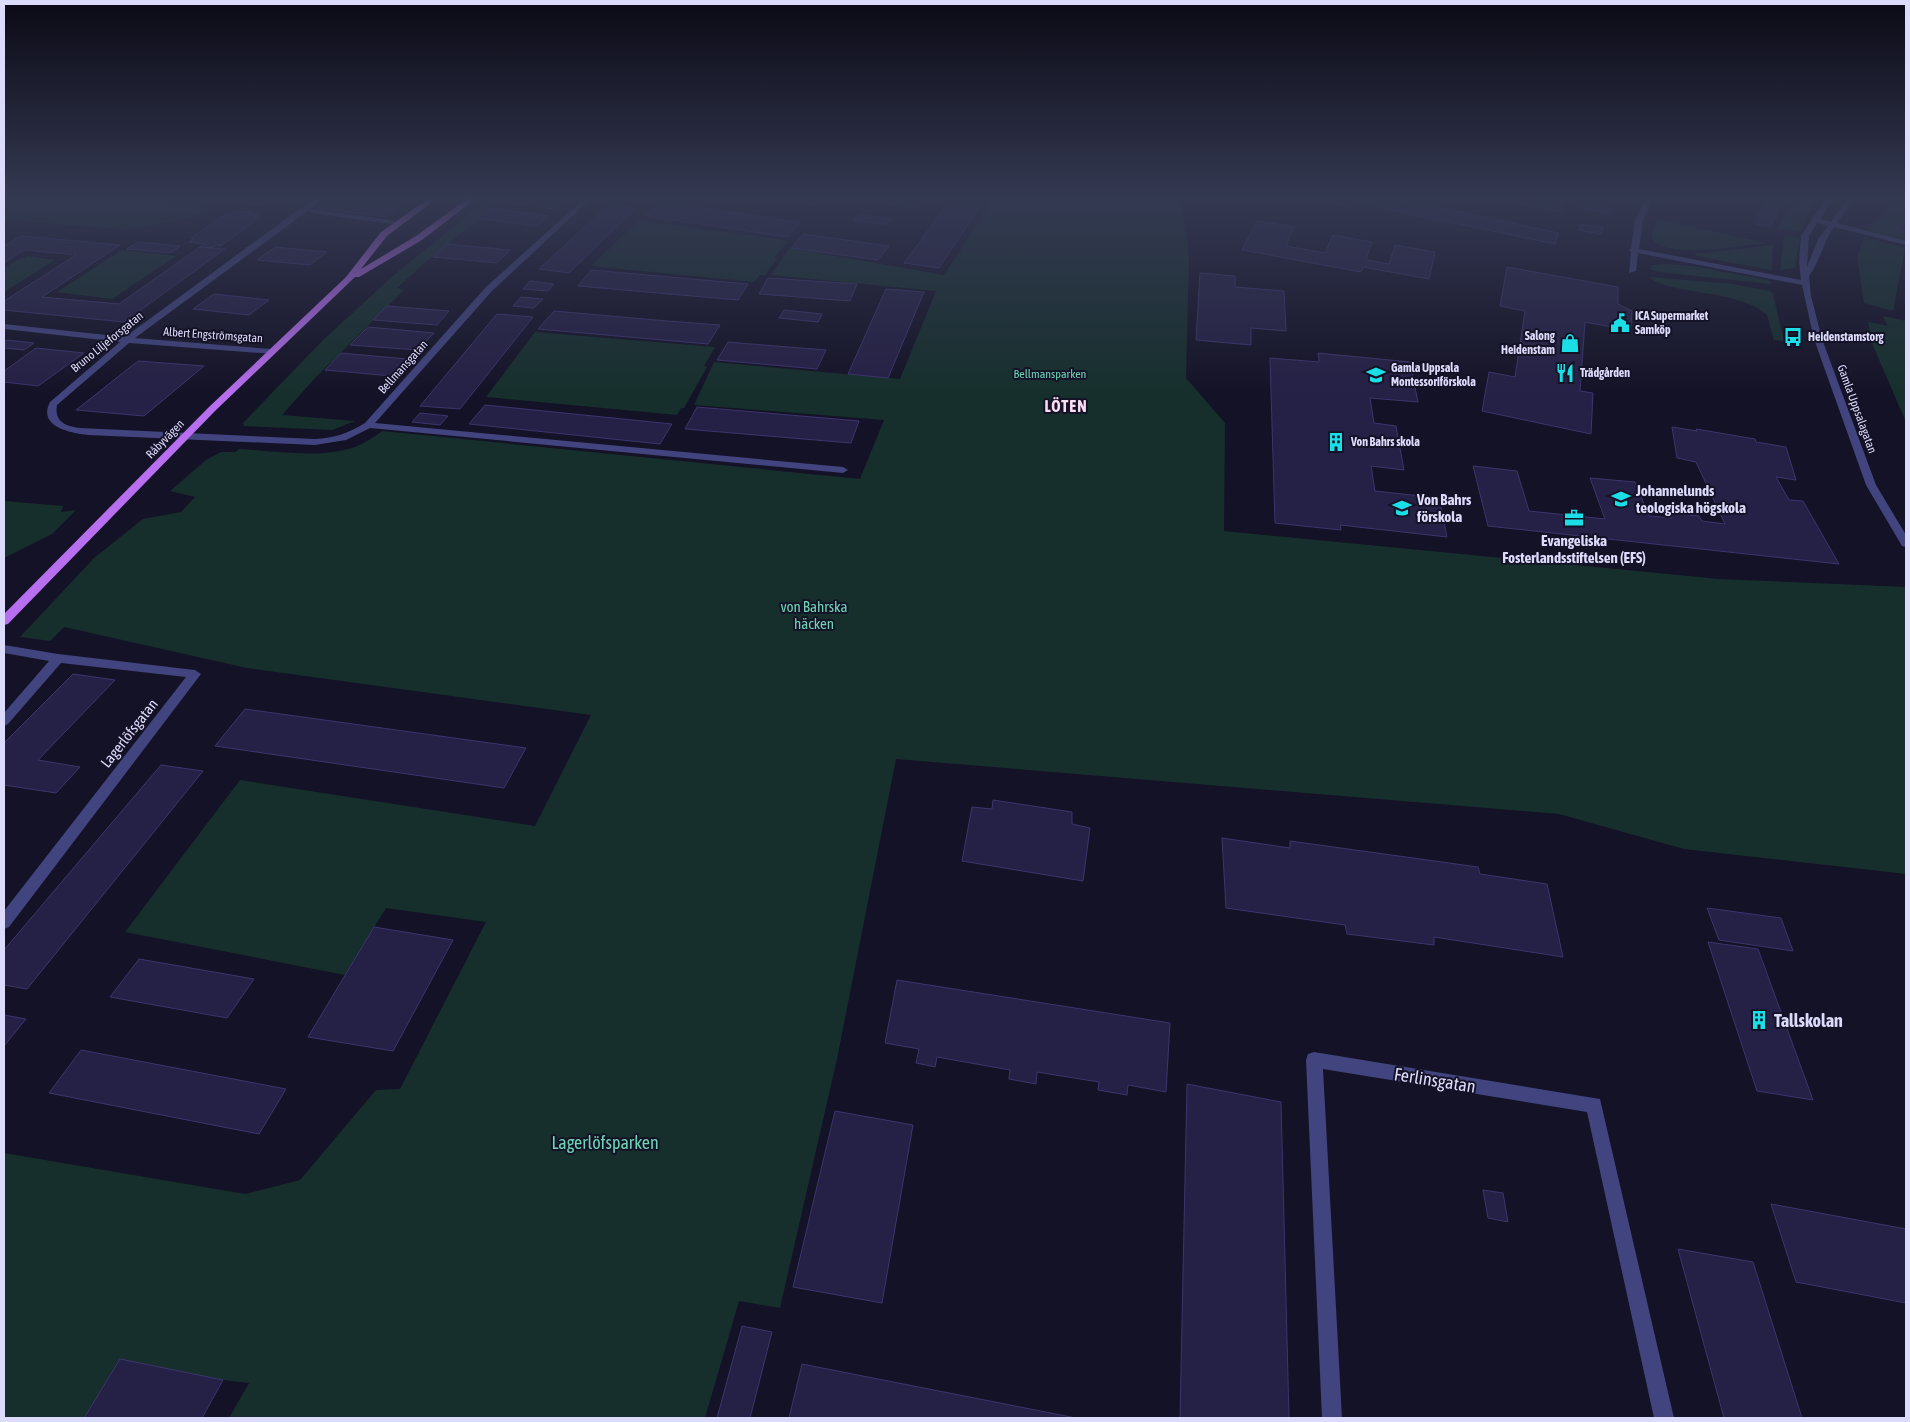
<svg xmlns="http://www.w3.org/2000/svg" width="1910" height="1422" font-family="'Asap Condensed',sans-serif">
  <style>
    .green { fill: #162f2c }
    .building { fill: #252045; stroke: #3d356e }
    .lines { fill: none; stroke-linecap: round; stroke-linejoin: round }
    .minor { fill: #42447f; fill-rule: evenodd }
    .major { fill: #b76eef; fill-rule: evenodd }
    .labels { text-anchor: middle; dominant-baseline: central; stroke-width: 4; stroke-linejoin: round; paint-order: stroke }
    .far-poi-label { font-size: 12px; font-weight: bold; fill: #dcdbfb; stroke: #141226; text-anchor: start }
    .far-street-label { font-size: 12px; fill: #dcdbfb; stroke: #141226 }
    .far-park-label { font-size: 12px; fill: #6ed4b4; stroke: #141226 }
    .poi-label { font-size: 15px; font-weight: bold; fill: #dcdbfb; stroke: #141226; text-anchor: start }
    .park-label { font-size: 15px; fill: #6ed4b4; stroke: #141226 }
    .street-label { font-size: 15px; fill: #dcdbfb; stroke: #141226 }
    .far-district-label { font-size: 16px; font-weight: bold; letter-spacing: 1px; fill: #fbdcf2; stroke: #141226 }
    .near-poi-label { font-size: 18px; font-weight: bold; fill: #dcdbfb; stroke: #141226; text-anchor: start }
    .near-street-label { font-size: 18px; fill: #dcdbfb; stroke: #141226 }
    .near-park-label { font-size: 18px; fill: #6ed4b4; stroke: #141226 }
  </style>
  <rect width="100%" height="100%" fill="#141226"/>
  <path class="green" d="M4 196H154L212 209 182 220 128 230 4 220Z
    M491 196H507L427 261 397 288 404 290 317 376 282 415 355 421 332 430 244 426 243 423 323 340 394 275Z
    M995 196H1181L1189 257 1186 378 1225 423 1224 531 1719 579 1906 587V874L1684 849 1559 814 896 759 837 1059 780 1308 739 1301 705 1418H229L249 1383 223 1380 120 1359 84 1418H4V1153L245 1194 300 1180 376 1090 400 1089 486 922 386 908 345 975 125 932 240 780 535 826 591 715 247 668 64 627 50 641 20 637 94 558 143 519 181 512 195 497 170 491 206 460 221 452H236L239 449C276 451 320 459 355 447 365 443 374 437 382 431L860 479 884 420 694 405 714 362 900 379 936 291 771 275 790 248 944 275Z
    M1795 196H1820L1809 212 1801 231 1777 229Z
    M1906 196V222L1896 229 1906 233V241L1866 230 1878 218Z
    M1657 219 1766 243C1744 245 1660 261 1651 237Z
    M639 220 788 241 774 258 777 259 765 275H760L754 282 591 266Z
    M1788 235 1800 238 1795 268 1780 270 1784 237Z
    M1864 237 1905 248 1893 311 1864 303 1857 258Z
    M1773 245 1772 270H1770L1697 256 1694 254Z
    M122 250 176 256 112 299 57 292Z
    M28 256 55 260 4 292V268L17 260Z
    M1665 264 1692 266 1768 280 1771 282V284L1659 272 1650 269 1652 265Z
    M1650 277 1732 284 1770 291 1773 294 1784 341 1774 340 1767 315C1740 289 1662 294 1650 277Z
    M1883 316 1906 321V422L1871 341 1868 322 1888 326Z
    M535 332 715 347 704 366 707 367 684 408H681L677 415 486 397Z
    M4 501 63 506 61 512 76 510 52 534 4 558Z"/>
  <path class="building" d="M207 196H263L269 197 256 205Z
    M275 196H301L291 202 270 199Z
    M336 196 375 199 379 196H416L385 217 318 208Z
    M506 196H550L569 199 556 209 499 202Z
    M757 196H823L816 205Z
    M840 196H926L917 208 839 198Z
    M1298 196H1357L1350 207Z
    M1368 196H1385L1558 233 1555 244 1362 204Z
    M1483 196H1542L1564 201 1560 212Z
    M1582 196H1617L1610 214 1577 207Z
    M1770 196H1788L1781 206 1766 202Z
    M269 200 281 202 272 207 261 205Z
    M661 202 784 220 800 223 787 237 646 216Z
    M949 202 980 206 939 268 904 263Z
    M1765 203 1780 206 1770 227 1755 224Z
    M609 205 636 208 569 273 539 269Z
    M491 208 548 216 537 226 479 219Z
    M235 211 251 212 249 214 258 215 255 217H260L221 246 216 245 212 248 200 247 205 244 189 242 194 239 191 238 225 215H229Z
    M860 214 892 219 886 225 854 220Z
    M1257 221 1294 227 1286 246 1325 253 1333 235 1372 242 1366 260 1389 264 1395 245 1435 252 1429 279 1363 267 1361 272 1242 250Z
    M1906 222V233L1895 229Z
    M1580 224 1603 228 1601 234 1579 230Z
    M804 234 824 237 889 246 878 260 791 248Z
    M21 236 120 245 42 297 119 304 200 247 225 249 124 322 4 310V301L76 255 24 250 4 263V246Z
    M138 242 180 246 170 253 127 249Z
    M447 244 510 250 497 263 433 257Z
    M275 247 327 252 310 265 257 260Z
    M1507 267 1618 287V304L1632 311 1631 326H1617V328L1585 322 1580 391 1593 393 1591 434 1482 411 1489 372 1515 377 1525 311 1500 306Z
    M591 270 748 284 738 300 578 286Z
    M1200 273 1235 276V287L1284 291 1286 331 1251 328V345L1196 340Z
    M768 278 857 284 850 301 759 294Z
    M530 281 554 284 548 291 523 289Z
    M886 289 924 292 888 378 848 374Z
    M214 294 269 300 249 315 193 309Z
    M521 297 543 299 534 308 513 306Z
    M387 306 449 311 437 325 373 320Z
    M784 310 822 314 818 322 779 318Z
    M554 311 667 321 720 325 708 344 538 329Z
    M497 314 533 317 460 409 420 406Z
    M368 327 434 333 418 350 350 345Z
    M7 340 34 343 24 350 4 348V342Z
    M728 342 751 344 826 350 817 369 717 360Z
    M36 348 84 353 38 386 4 382V371Z
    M341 353 407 359 392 376 325 370Z
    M1318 353 1410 362 1418 402 1370 398 1374 423 1396 426 1404 470 1371 466 1375 491 1439 498 1447 537 1340 525 1341 530 1275 523 1270 358 1319 362Z
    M138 361 204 366 144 416 76 410Z
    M485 405 672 424 660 444 469 424Z
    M697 407 859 421 851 443 685 429Z
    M420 413 448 416 440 425 412 422Z
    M1672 427 1697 431 1696 429 1755 439 1756 442 1786 447 1796 480 1776 477 1789 500 1803 501 1839 564 1488 526 1473 466 1517 471 1529 511 1605 519 1590 478 1635 482 1649 516 1672 518 1669 513 1699 516 1702 521 1725 524 1696 462 1677 458Z
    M73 674 115 680 38 760 80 767 56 793 4 785V743Z
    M245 709 526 748 504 788 215 746Z
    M161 765 203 771 27 989 4 985V950Z
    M993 800 1072 812V824L1090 828 1083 881 962 861 972 807 992 809Z
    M1222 838 1290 848V841L1478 867 1480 874 1547 884 1563 957 1434 937V945L1347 934 1345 925 1226 908Z
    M1707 908 1781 918 1793 951 1719 940Z
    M374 927 453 940 393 1051 308 1037Z
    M1708 942 1758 949 1813 1100 1757 1091Z
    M139 959 254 979 227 1018 110 997Z
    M897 980 1170 1023 1166 1092 1128 1085 1127 1095 1098 1090 1099 1082 1037 1072 1036 1084 1009 1079 1010 1070 937 1057 935 1067 916 1063 919 1049 885 1043Z
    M4 1015 26 1019 4 1046Z
    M81 1050 286 1089 259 1134 49 1093Z
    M1187 1084 1281 1102 1289 1418H1180Z
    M835 1111 913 1125 882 1303 793 1287Z
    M1483 1190 1503 1193 1508 1222 1488 1218Z
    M1771 1204 1906 1229V1303L1796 1282Z
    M1678 1249 1753 1262 1802 1418H1724Z
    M742 1326 772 1332 750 1418H717Z
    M120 1359 223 1380 202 1418H84Z
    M802 1364 1076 1418H789Z"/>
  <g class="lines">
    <path class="minor" d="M321 196H329L310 209 391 220 395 222 391 224 312 213 309 210 135 338 271 349 274 350V354L129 343 57 405C54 422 66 426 80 428L315 439C334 438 349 433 365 423L486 287 587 196H594L492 291 375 423 843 467 848 470 843 473 370 428 346 440 315 445 88 435C71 433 37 427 50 402L120 342 4 329V324L125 337 298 210Z
      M1648 196H1655L1643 219 1639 249 1801 280 1799 262 1801 236 1827 196H1834L1820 219 1831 222 1849 196H1856L1837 223 1906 241V245L1834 227C1823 243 1820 261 1809 276L1811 296 1822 339 1876 485 1906 535V547L1902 546 1866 485 1814 339 1802 285 1638 253 1636 271 1629 273 1631 252 1629 250 1631 248 1635 219ZM1817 223 1828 226 1818 239 1807 267 1809 236Z
      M4 645 58 654 195 670 201 674 9 927 4 929V911L186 677 61 663 8 724 4 726V713L49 661 4 653Z
      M1314 1052 1600 1099 1674 1418H1654L1587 1112 1323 1069 1342 1418H1322L1306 1060 1308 1054Z"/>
    <path class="major" d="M432 196H440L387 236 361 269 416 236 471 196H479L422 240 359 277H355L215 411 8 624 4 625V614L209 407 346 277 381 232Z"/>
  </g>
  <linearGradient id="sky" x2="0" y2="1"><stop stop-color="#0b0a15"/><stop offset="0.5" stop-color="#343952"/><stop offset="1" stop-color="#343952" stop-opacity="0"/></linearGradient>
  <rect width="1910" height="395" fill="url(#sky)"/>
  <defs>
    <g id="civic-bare" transform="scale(1.5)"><path d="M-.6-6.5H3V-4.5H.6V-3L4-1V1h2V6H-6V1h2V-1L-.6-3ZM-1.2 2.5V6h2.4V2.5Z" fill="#1bdfe6" stroke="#141226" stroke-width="2.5" paint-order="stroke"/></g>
    <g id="bus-bare" transform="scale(1.5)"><path d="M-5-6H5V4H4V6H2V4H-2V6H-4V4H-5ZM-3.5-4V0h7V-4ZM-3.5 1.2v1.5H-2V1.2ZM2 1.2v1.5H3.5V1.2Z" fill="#1bdfe6" stroke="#141226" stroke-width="2.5" paint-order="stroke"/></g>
    <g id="shop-bare" transform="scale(1.5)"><path d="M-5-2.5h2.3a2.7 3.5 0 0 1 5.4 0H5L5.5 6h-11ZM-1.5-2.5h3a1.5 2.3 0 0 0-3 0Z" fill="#1bdfe6" stroke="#141226" stroke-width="2.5" paint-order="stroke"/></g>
    <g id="restaurant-bare" transform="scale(1.5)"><path d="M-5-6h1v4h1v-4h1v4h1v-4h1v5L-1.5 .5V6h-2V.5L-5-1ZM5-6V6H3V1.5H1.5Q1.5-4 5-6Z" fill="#1bdfe6" stroke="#141226" stroke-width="2.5" paint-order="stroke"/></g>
    <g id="school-bare" transform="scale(1.5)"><path d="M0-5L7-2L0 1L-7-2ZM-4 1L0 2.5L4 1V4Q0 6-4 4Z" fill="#1bdfe6" stroke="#141226" stroke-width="2.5" paint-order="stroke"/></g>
    <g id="building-bare" transform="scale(1.5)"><path d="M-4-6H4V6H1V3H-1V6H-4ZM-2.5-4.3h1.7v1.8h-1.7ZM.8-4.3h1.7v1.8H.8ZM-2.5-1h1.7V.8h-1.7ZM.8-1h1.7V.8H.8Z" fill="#1bdfe6" stroke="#141226" stroke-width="2.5" paint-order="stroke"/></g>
    <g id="university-bare" transform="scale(1.5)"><path d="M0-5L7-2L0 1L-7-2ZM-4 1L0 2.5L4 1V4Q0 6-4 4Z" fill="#1bdfe6" stroke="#141226" stroke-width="2.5" paint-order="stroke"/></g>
    <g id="office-bare" transform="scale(1.5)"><path d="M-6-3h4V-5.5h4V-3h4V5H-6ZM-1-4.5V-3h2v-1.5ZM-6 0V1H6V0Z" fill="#1bdfe6" stroke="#141226" stroke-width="2.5" paint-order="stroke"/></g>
  </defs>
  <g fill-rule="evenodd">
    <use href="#civic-bare" x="1620" y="323"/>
    <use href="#bus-bare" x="1793" y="337"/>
    <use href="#shop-bare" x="1570" y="343"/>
    <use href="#restaurant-bare" x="1565" y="373"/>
    <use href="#school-bare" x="1376" y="375"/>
    <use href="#building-bare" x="1336" y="442"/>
    <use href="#university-bare" x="1621" y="499"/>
    <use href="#school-bare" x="1402" y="508"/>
    <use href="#office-bare" x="1574" y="518"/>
    <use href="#building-bare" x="1759" y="1020"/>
  </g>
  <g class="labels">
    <g class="far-poi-label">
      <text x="1635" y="316">ICA Supermarket<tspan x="1635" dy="14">Samköp</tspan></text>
      <text x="1555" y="336" text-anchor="end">Salong<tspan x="1555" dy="14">Heidenstam</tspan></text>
      <text x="1808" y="337">Heidenstamstorg</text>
      <text x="1391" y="368">Gamla Uppsala<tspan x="1391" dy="14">Montessoriförskola</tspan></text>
      <text x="1580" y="373">Trädgården</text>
      <text x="1351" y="442">Von Bahrs skola</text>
    </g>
    <g class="far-street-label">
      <text transform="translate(213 335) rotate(4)">Albert Engströmsgatan</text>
      <text transform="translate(107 342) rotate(-39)">Bruno Liljeforsgatan</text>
      <text transform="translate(403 367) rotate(-48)">Bellmansgatan</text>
      <text transform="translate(1857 409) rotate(70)">Gamla Uppsalagatan</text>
      <text transform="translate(165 439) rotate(-46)">Råbyvägen</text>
    </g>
    <g class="far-park-label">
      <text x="1050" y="374">Bellmansparken</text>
    </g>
    <g class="poi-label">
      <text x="1636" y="490">Johannelunds<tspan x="1636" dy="17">teologiska högskola</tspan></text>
      <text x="1417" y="499">Von Bahrs<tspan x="1417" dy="17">förskola</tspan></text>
      <text x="1574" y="540" text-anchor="middle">Evangeliska<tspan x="1574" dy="17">Fosterlandsstiftelsen (EFS)</tspan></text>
    </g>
    <g class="park-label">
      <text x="814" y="606">von Bahrska<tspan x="814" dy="17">häcken</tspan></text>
    </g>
    <g class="street-label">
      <text transform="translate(129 733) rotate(-52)">Lagerlöfsgatan</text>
    </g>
    <g class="far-district-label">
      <text x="1066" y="406">LÖTEN</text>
    </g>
    <g class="near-poi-label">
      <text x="1774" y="1020">Tallskolan</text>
    </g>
    <g class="near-street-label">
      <text transform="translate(1435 1080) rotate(9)">Ferlinsgatan</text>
    </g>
    <g class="near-park-label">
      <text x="605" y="1142">Lagerlöfsparken</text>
    </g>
  </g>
  <rect width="1910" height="1422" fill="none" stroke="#dcdbfb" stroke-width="10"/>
</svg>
